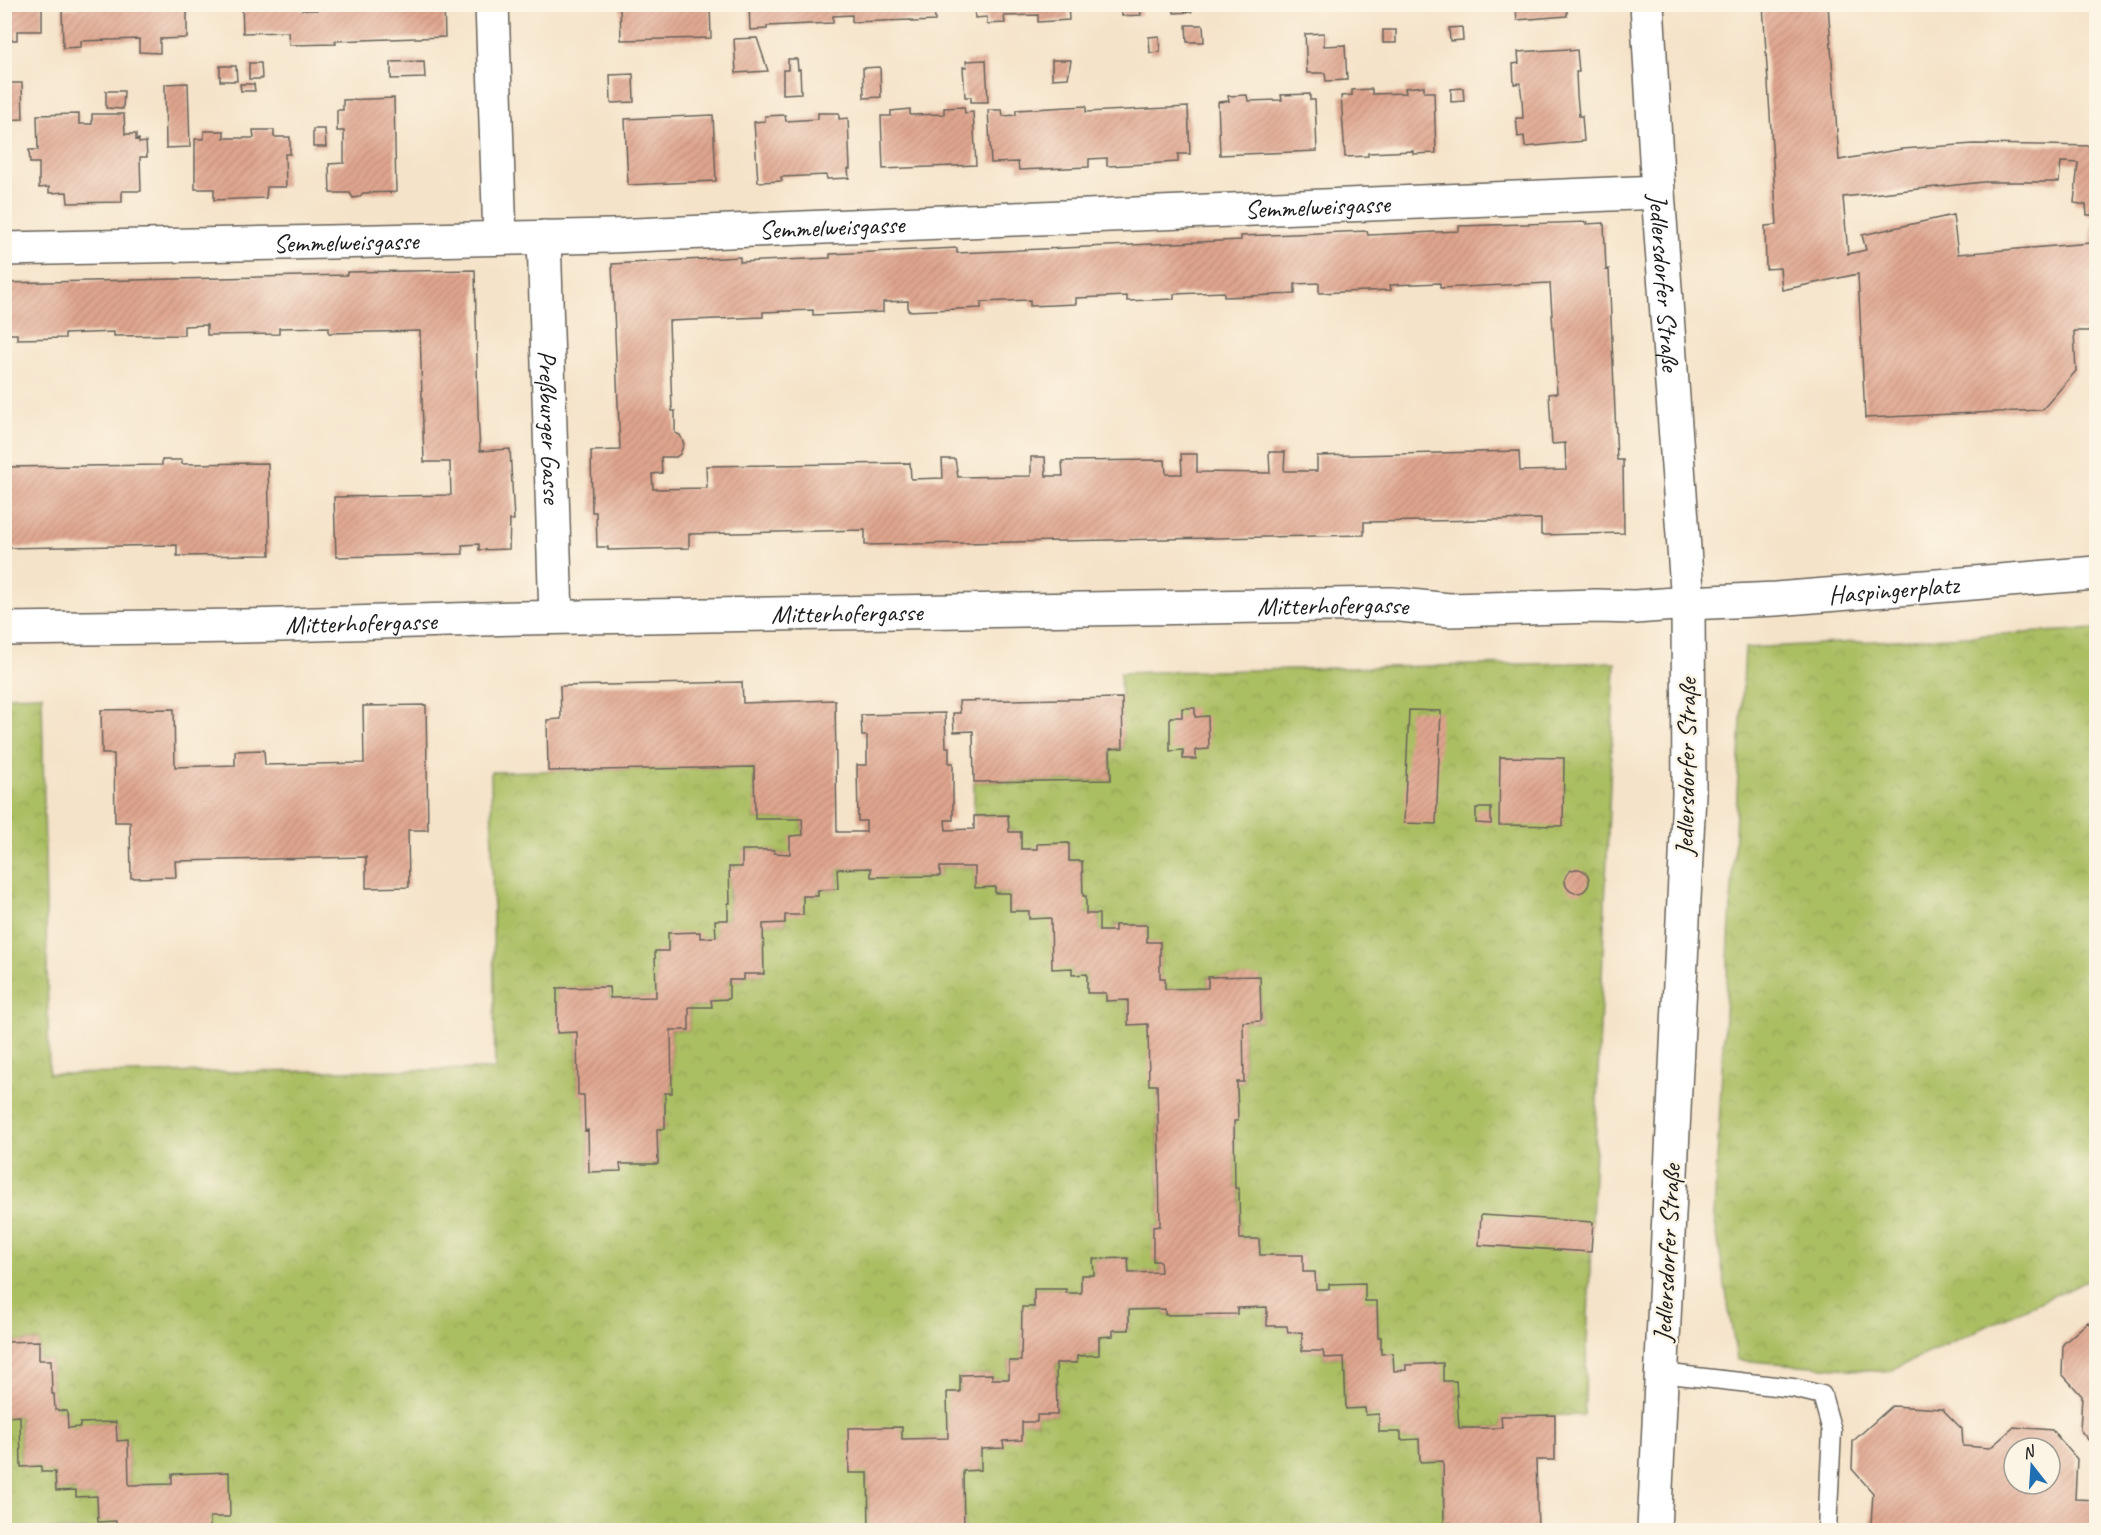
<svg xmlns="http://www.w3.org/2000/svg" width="2101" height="1535" font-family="Caveat,sans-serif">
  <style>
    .park { fill: url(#park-crowns); stroke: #636d3f; stroke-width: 1.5 }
    .building { fill: url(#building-hatch); fill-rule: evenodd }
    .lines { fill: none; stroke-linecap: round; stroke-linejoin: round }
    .service-casing { stroke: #686259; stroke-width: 21 }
    .minor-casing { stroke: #686259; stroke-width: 36 }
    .tertiary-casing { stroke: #686259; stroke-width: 36 }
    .service { stroke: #fff; stroke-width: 18 }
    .minor { stroke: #fff; stroke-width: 33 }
    .tertiary { stroke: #fff; stroke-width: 33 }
    .labels { text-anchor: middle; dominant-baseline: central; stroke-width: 5; stroke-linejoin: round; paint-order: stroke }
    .street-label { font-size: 26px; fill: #1c1c1c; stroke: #fcf5e5 }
  </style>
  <defs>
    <pattern id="park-crowns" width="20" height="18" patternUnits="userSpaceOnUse" patternTransform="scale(1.5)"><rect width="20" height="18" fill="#aabe62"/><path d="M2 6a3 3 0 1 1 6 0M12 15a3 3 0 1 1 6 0" fill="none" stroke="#92a354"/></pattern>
    <pattern id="building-hatch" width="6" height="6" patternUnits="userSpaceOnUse" patternTransform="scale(1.5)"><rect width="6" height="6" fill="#dfa58e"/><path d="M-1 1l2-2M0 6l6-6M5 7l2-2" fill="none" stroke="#bf8d7a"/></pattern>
  </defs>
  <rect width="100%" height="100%" fill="#fcf5e5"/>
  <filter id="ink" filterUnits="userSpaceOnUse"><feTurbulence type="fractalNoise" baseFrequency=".0167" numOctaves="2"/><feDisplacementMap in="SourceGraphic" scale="12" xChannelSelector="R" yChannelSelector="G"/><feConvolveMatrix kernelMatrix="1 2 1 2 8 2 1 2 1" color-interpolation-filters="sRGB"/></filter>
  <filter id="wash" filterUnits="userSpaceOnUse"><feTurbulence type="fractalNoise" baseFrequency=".008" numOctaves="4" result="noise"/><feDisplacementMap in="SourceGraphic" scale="24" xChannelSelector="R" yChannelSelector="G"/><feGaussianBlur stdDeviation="1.35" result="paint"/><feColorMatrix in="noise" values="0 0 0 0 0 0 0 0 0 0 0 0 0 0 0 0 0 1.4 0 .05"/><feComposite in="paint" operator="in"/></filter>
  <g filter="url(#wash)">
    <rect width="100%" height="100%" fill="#f5e3c9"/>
    <path class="park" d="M2096 629V1276L1887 1372 1737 1360 1714 1216 1745 648Z
      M1615 662 1584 1415 1502 1416V1428H1459L1456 1381H1443L1442 1363 1406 1365V1370L1394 1371 1393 1354H1381V1337H1378L1377 1301H1365L1329 1284 1316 1289 1315 1272H1303V1255H1260L1259 1239H1240L1239 1188H1235L1234 1121H1237V1082H1244L1243 1022 1261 1021 1260 977H1208V988L1165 989 1160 978V943L1147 942V925H1115V931H1099V914H1086L1083 896 1082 861H1069V843L1037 849H1021V832H1009L1008 815 974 816V782L1111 780 1110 749 1123 748 1120 673Z
      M42 695 49 1074 495 1069 491 772 754 767 755 819H802L803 835 790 854 774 853 773 850H743L742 867H730L728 920 716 921V937L700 938 668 933V951L655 952 656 997 610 998 609 987 557 988 558 1033 577 1032 578 1094 584 1095 585 1130H588L589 1172 620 1171V1164H658L657 1129H665V1093L672 1092 671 1030H689V1007H711V1000L729 999V980H744V974H763V924L785 923V915L803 896H818V890L838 889 837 869 871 868 872 877 940 876V867H975V887H995V893H1010V911H1029V919L1051 918 1072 968V975L1087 974V993H1106V1001L1128 1000V1024H1148L1157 1085 1160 1226 1153 1227 1154 1261H1160L1161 1272 1129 1273 1128 1258 1094 1259V1275L1081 1276V1293H1066V1289H1034V1307L1022 1308 1021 1361H1009V1379H992V1374L960 1375V1392H948V1438L902 1439V1428L868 1473 869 1530H210V1517L172 1474V1484L129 1485 128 1441H117L116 1422 81 1423 80 1427 68 1428 67 1411 55 1410 54 1395 52 1394 51 1360H39V1341L5 1342 4 696Z
      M1267 1307V1326H1287L1288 1333 1302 1332V1351H1323L1324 1358 1344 1357 1346 1409 1365 1408 1366 1415 1379 1414V1432H1401L1402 1440 1419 1439 1420 1462 1443 1461 1444 1523H1450V1530H964L963 1471 981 1470V1449L1003 1448V1441L1022 1422H1037V1415H1057L1056 1363H1077V1356L1099 1355V1337L1113 1336V1330H1129V1310L1165 1309V1315L1237 1314V1308Z
      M20 1416 21 1467 41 1466V1472H55L56 1491 76 1490 77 1497 97 1496 98 1521H116V1530H5L4 1417Z"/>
    <g id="blocks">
      <path class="building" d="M77 4H187V38L160 39V53L139 52V39L81 41V47L63 48 62 8H77Z
        M242 4H301L302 10H317V4H444L445 37 335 41 336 44 289 45 288 32 243 33Z
        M620 4H710L711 38 621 40Z
        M749 4H934L935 21 912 22V20L852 22V15L833 16V23L767 26V29L750 30Z
        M974 4H1068L1069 20 1038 22V15L1004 16 1005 23 987 24V17L975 18Z
        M1111 4H1167V6L1140 8 1141 15 1122 16 1121 9 1111 10Z
        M1173 4H1192V12L1174 13Z
        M1509 4H1567V16L1517 20 1516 9 1509 10Z
        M1763 4H1828L1839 160 1902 149 1974 144 2096 146V331H2074L2076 371 2042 410 1865 418 1858 274 1782 290 1780 268 1766 269 1765 226 1777 225ZM2061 162 2078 163 2074 203 2086 205 2087 215H2094L2090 243 1958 254 1953 215 1862 235 1866 250 1848 254 1843 197 1984 182H2059Z
        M4 5H42V31H17V40H4Z
        M1186 25H1203L1204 42H1187Z
        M1462 27 1463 40 1450 41 1449 28Z
        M1383 30H1396V43H1383Z
        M1324 33V46L1345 45 1347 80 1326 81 1325 73H1307L1305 34Z
        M1159 36 1160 52 1150 53 1149 37Z
        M757 38 768 71 736 73 734 39Z
        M1569 49V51L1577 50 1579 72H1576L1577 95 1579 116H1582L1584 141 1525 147 1524 136 1518 137 1516 118H1523L1522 99 1520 83 1514 84 1513 64 1519 63 1518 52Z
        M788 59H797L798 70 800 69 801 93 783 94V70H788Z
        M986 60 988 102H971V97H965L963 67H967L966 61Z
        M1052 60H1071L1068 78 1052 79Z
        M424 61 425 78 391 79V62Z
        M249 63H261L262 79H249Z
        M220 66H236L237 81H220Z
        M880 67 881 97 864 98 863 68Z
        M4 68H7V83H22L23 119 4 120Z
        M633 74 634 102 611 103 610 75Z
        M188 83 190 147 166 148 165 84Z
        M240 84H254L255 91H241Z
        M1424 86V92H1434L1436 153 1413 154V151L1391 152 1368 153V156L1345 157 1341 96 1352 95V90L1372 89V94L1406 93 1405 88Z
        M1463 88 1464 101 1451 102V89Z
        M106 91H124L123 109 106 108Z
        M1310 94V100H1315L1317 151 1220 155 1218 102 1229 101 1228 96 1247 95 1248 101 1282 100 1281 95Z
        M394 98 396 192 363 193 359 197 353 198 350 193H330L329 164 344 163V131H337V110H343V100Z
        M1086 106V112L1188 107 1190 154H1178V162L1147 164 1107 166V158L1089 159V167L1019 170 1018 162 991 163 988 110H1002L1003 116 1016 115V110Z
        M964 107 965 113 973 112 976 165 883 169 881 116H891V111L910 109V115L944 114V108Z
        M818 113H839V119L848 118 850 169H848L849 178 827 179 826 175 804 176 781 177 782 181 758 182 754 122 765 121V116L785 115 786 121 818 119Z
        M79 114V124H92V114H124L125 134H136V140L139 139V143L146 142 147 157H140L141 191H122V202L68 203 67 192 49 193V187L39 188V163H30L29 150H38L37 115Z
        M713 115 716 181 628 185 625 119Z
        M313 129H325L326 147H313Z
        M253 130H274V137H290V154H285L286 187H267L266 198 214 200V189H195V139H204V131H224V138H254Z
        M1587 222 1586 224 1604 223 1606 270 1609 269 1617 460H1623L1624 533 1541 535V519L1364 522V535L865 545V530L689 534V548L608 550V547H597L596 512H592L591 451 620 450 612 264 740 257V262L830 258V254L957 248V253L1241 240V236L1367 231 1368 235 1459 231V226ZM1319 283V293L1391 290 1390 285 1440 283V288L1550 283 1557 393 1549 394 1552 444 1565 443 1566 470 1520 471 1519 451 1317 456V471H1284L1285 452H1269L1270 473 1197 472V454H1181L1182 474H1166L1165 460 1062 461 1063 476H1046L1045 457H1031V476L958 477 955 459H942L943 478 911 479 910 463 706 466 707 488 653 489 652 474 662 473 661 457H676L680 454 684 444 680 435 675 433V411H672L669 321 763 317V312L813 310V315L883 312V302L908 301V311L981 308V302L1030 300V306L1076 304V298L1127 296V301L1174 299V294L1224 292V297L1295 294V284Z
        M475 270 478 414 480 451 510 449 514 520H510L509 549 479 550V544L462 545 463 554 336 557 334 497 451 495 450 462H424L420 331 329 333V327L279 328V334L207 335V325L184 326V335L114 336V332L65 334V338L17 339V334H4V283L347 275V272Z
        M162 460H182V464L268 463 270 555 177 556V545L4 548V467L162 465Z
        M742 682 743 703 835 700 837 832H866V821H858L857 765H867V736H862L861 715 945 713 946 747H949V763H953V820H945L946 830 974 829V816L1008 815 1009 832H1021V849H1037V844L1069 843V861H1082L1083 896H1086V914H1099V931H1115V925H1147V942H1160V978H1165V989L1208 988V977L1260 976 1261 1021 1243 1022 1244 1082H1237L1238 1121H1234L1235 1188H1239L1240 1239H1259L1260 1255H1303V1272H1315L1316 1289H1329V1284L1365 1283V1301H1377L1378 1337H1381V1354L1393 1353 1394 1371 1406 1370V1365L1443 1363V1381H1456L1459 1428H1502L1501 1416 1555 1415V1460H1536L1538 1530H1450V1523L1444 1524 1443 1461 1420 1462 1419 1439 1401 1440V1432H1379V1414L1366 1415 1365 1408 1346 1409 1344 1357 1324 1358 1323 1351H1302V1332L1288 1333 1287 1326H1267V1307L1237 1308V1314L1165 1315V1309L1129 1310V1330H1113V1336L1099 1337V1355L1077 1356V1363H1056L1057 1415H1037V1422H1022V1440L1003 1441 1004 1448 981 1449V1470L963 1471 964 1530H869L868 1473H849L848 1428 902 1427V1439L948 1438 947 1392H960V1375L992 1374V1379H1009V1361H1021L1022 1307H1034V1289H1066V1293H1081V1275H1094L1093 1259 1128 1258 1129 1273 1161 1272 1160 1261H1153V1227L1160 1226 1159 1157 1157 1085H1149L1148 1024 1128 1025V1000L1106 1001V993H1087V974L1072 975V968L1052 969 1051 918 1029 919V911H1010V893H995V887L975 888V867H940V876L871 877V868L837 869 838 889 818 890V896H803V915H785V923L763 924 764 974H744V980H729V999L711 1000 712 1007H689V1030H671L672 1093H665V1129H657L658 1164H620L621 1171 589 1172 588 1130 585 1131 584 1095H578L577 1032 557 1033V988L609 987 610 998 656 997 655 951H668V933L700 932V938L716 937 715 920H728V903H730L729 867H742V850H774V853L790 854V836L803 835 802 819H755L754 767 548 771 547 720 561 719 560 686Z
        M1122 698 1123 748 1110 749 1111 780 974 782 973 731 954 732 953 713H960L959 701Z
        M426 705 428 830H408L409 887 366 888V857L175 861 176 877 131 878 130 822H115L114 754H102L101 710 174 709 175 767 235 765V751L264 750 265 765 364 763 363 706Z
        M1182 708H1195V717L1208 716 1209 749 1196 750V759H1183V750L1170 751V717H1182Z
        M1409 710 1441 711 1436 824 1404 823Z
        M1500 757 1564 758 1563 826 1499 825Z
        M1476 808H1491V824L1476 823Z
        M1565 881a12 12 0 1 1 24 0a12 12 0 1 1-24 0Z
        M1481 1215 1593 1222 1591 1252 1479 1245Z
        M2088 1322 2096 1331V1449L2080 1430 2082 1396 2062 1374 2063 1344Z
        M39 1341V1360H51L52 1394H54L55 1410 67 1411 68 1428 80 1427V1423L116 1422 117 1441 128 1440 129 1485 172 1484V1474L229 1472 230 1517H210V1530H116V1521L98 1522 97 1496 76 1497V1490L56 1491 55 1472H41V1466L21 1467 20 1416 4 1417V1342Z
        M1892 1406 1942 1409 1962 1429 1963 1446 1990 1448 2014 1427 2052 1430 2077 1459 2075 1499 2096 1500V1530H1876L1871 1524 1873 1493 1852 1469 1853 1441ZM2014 1448H2050V1484H2014Z"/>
    </g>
  </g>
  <g filter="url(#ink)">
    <use href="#blocks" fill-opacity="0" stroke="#686259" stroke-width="1.5"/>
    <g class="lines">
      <g class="service-casing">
        <path id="service" d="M1661 1373 1793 1388 1822 1395 1832 1431 1827 1530"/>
      </g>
      <g class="minor-casing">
        <g id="minor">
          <path d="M492 4 500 238"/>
          <path id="s1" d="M544 237 556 617"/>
          <path id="s2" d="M4 249 611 236 1658 192"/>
          <path id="s3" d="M4 629 243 626 519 618 1391 604 1449 610 1596 606 1635 607 1688 603"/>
        </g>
      </g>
      <g class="tertiary-casing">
        <g id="tertiary">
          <path id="s4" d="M1647 4 1658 192 1688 603 1689 794 1654 1530"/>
          <path id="s5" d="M1688 603 1776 599 2096 573"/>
        </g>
      </g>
      <use href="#service" class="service"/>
      <use href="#minor" class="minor"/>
      <use href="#tertiary" class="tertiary"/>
    </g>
  </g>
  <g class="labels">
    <g class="street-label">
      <text stroke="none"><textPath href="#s2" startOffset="1314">Semmelweisgasse</textPath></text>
      <text stroke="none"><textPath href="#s2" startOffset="828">Semmelweisgasse</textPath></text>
      <text stroke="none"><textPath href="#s2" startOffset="342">Semmelweisgasse</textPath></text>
      <text stroke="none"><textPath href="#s4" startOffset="279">Jedlersdorfer Straße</textPath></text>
      <text stroke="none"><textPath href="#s1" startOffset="190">Preßburger Gasse</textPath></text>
      <text stroke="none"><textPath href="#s5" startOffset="206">Haspingerplatz</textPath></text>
      <text stroke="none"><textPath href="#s3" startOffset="1329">Mitterhofergasse</textPath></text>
      <text stroke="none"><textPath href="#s3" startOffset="843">Mitterhofergasse</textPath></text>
      <text stroke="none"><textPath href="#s3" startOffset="357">Mitterhofergasse</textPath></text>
      <text transform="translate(1686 767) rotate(-89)">Jedlersdorfer Straße</text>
      <text transform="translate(1667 1253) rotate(-87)">Jedlersdorfer Straße</text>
    </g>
  </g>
  <rect width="2101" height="1535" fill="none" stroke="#fcf5e5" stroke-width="24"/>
  <g transform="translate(2032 1466) rotate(343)"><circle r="28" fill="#fcf5e5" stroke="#a29e95" stroke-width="1.5"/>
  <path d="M0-4.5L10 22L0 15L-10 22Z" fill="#1f6fb2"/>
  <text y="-9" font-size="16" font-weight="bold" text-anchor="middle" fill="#1c1c1c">N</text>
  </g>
</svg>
